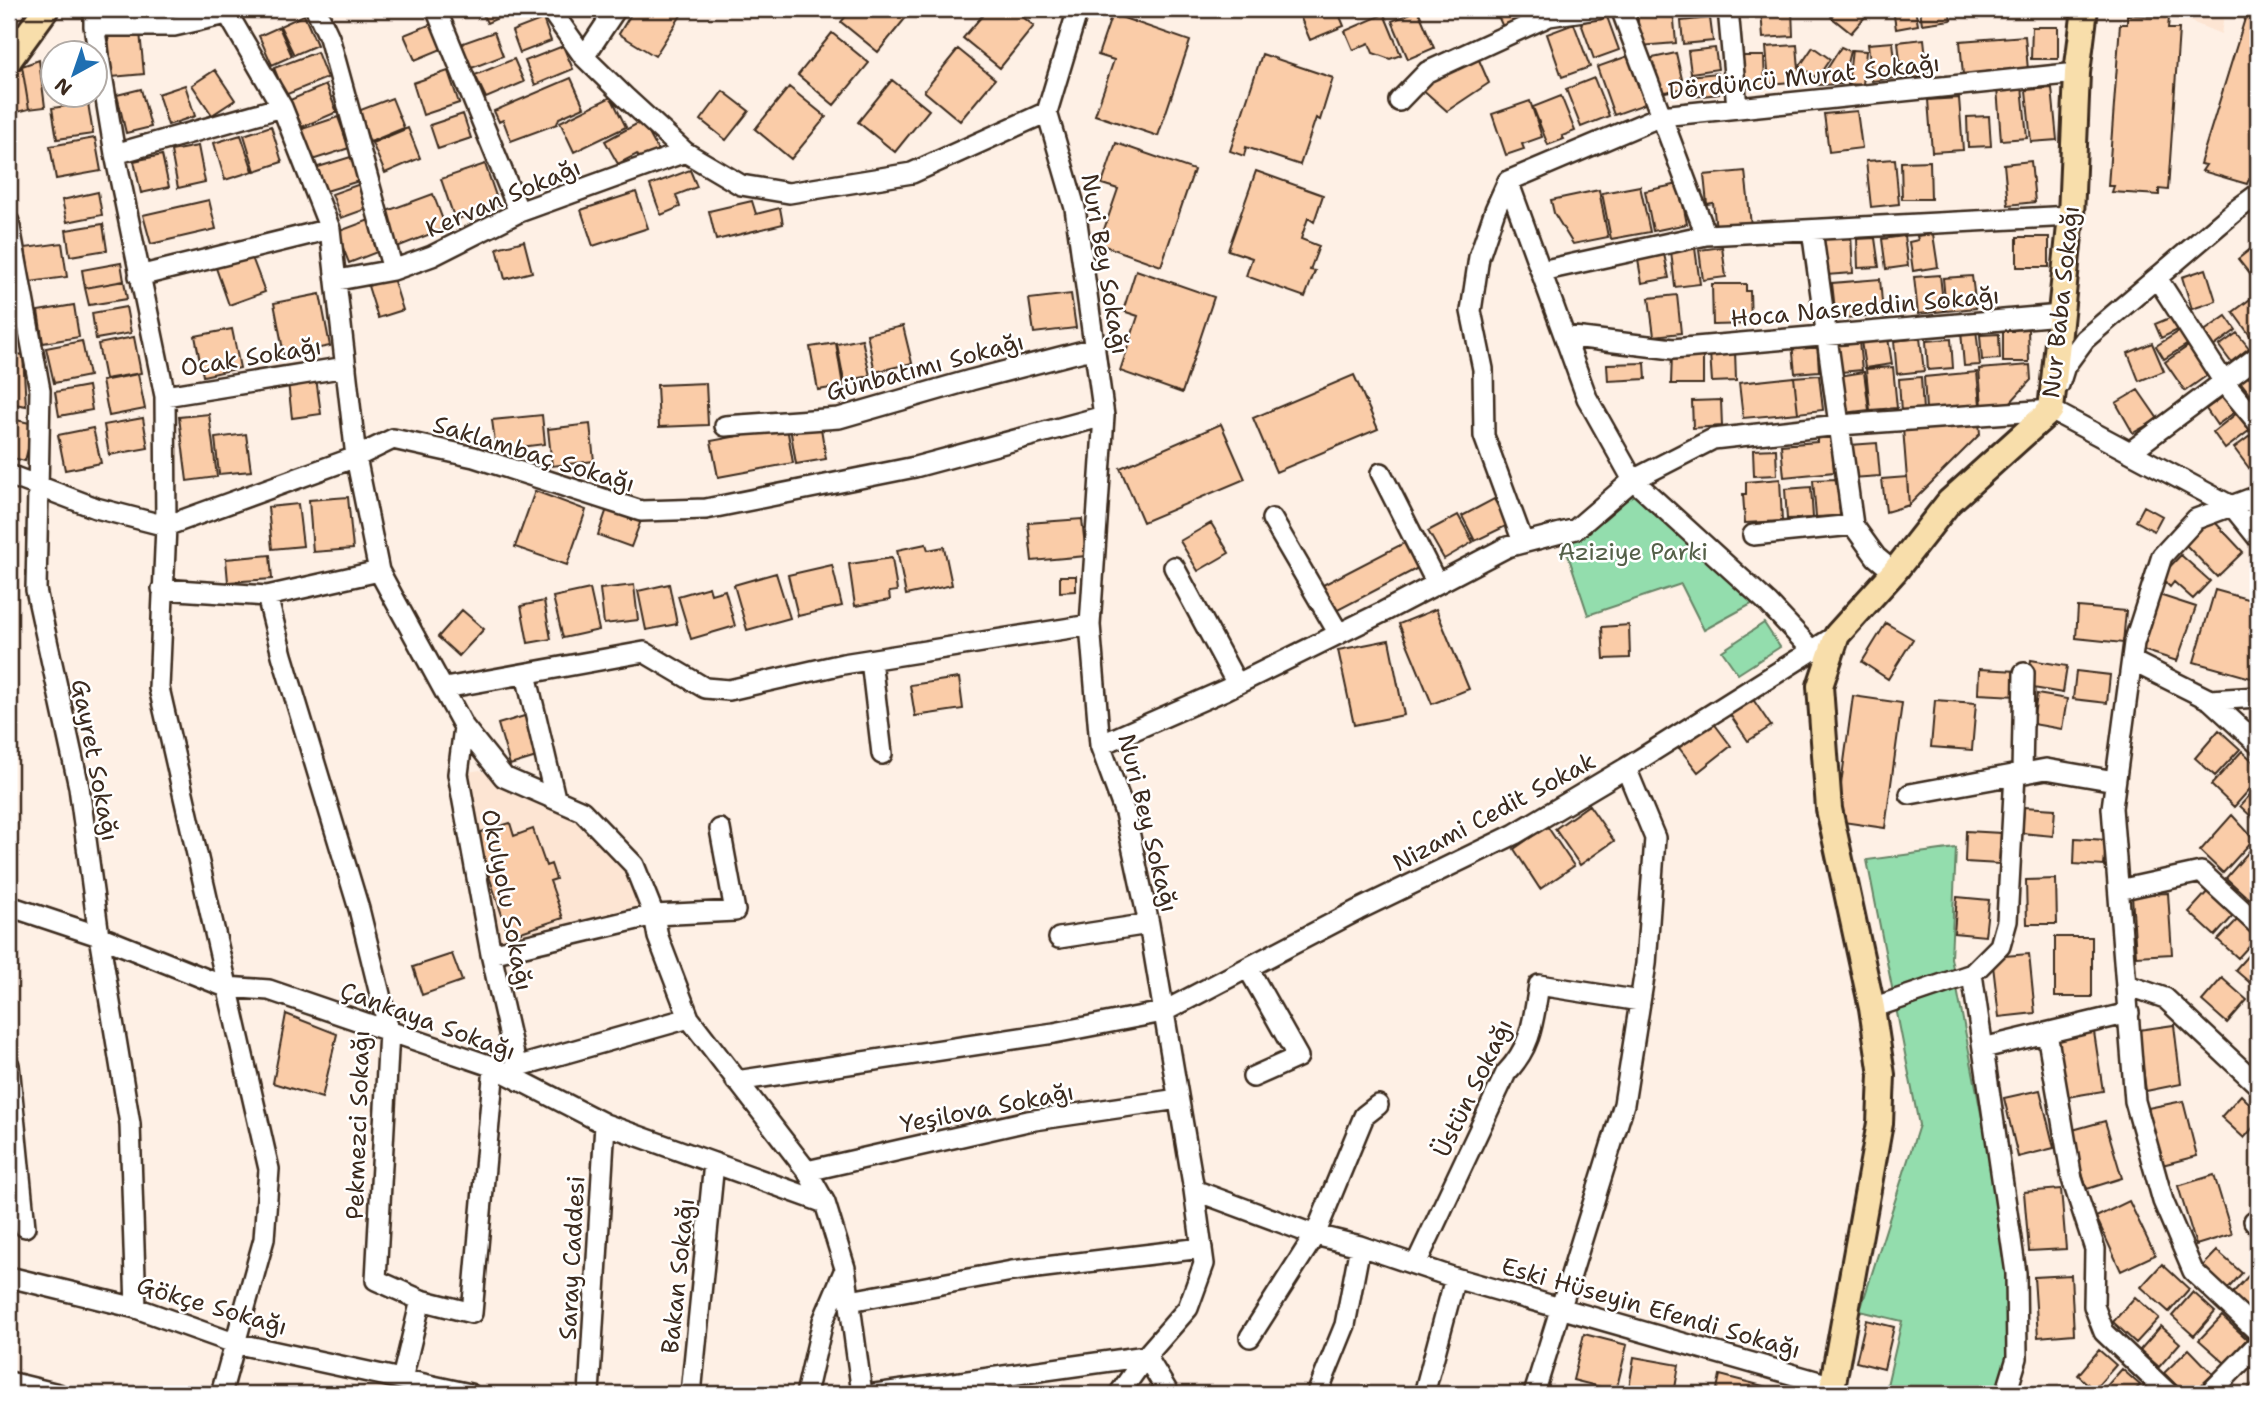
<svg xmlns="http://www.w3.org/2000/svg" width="2267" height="1403" font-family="'Shantell Sans',sans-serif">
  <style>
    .built { fill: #fde5d3 }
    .green { fill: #93ddad; stroke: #678466; stroke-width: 2 }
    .building { fill: #facca8; stroke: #3b2a1e; stroke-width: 2 }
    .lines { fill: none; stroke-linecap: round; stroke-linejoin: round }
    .minor-casing { stroke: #3b2a1e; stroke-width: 24 }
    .major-casing { stroke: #3b2a1e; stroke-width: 30 }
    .minor { stroke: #fff; stroke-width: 19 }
    .major { stroke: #f8deab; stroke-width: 24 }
    .labels { text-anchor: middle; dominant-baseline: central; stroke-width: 5; stroke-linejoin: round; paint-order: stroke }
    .street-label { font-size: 24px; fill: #3b2a1e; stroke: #fff }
    .park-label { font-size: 24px; fill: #556049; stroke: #fff }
  </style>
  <rect width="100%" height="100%" fill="#fef0e5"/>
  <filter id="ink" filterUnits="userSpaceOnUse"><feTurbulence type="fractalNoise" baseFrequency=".0143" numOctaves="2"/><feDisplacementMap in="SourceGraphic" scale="14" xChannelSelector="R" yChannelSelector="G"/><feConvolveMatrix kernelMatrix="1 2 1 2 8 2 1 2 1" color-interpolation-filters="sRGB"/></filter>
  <g filter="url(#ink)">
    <path class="built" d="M2160 9H2225L2221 34Z
      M480 770 581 821 623 863 640 908 496 943 468 810V772Z"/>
    <path class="green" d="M1636 493 1757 601 1704 630 1681 584 1588 615 1565 546Z
      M1764 623 1780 647 1738 674 1722 651Z
      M1956 848 1951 958 2004 1232 2013 1353 1996 1394H1885L1902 1321 1860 1311 1919 1125 1867 860Z"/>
    <path class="building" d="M480 9H518L487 23Z
      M634 9H685L655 56 619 34Z
      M852 9H910L912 10 878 52 841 22Z
      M988 9H1013L1034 26 1000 68 963 38Z
      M1172 9H1202L1199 18Z
      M1297 9H1337L1344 26 1310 40Z
      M1495 9H1530L1534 20 1505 32Z
      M1637 9H1673L1676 43 1640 46Z
      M1679 9H1708V16L1680 18Z
      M1761 9H1792L1793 36 1763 38Z
      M1833 9H1872L1851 33 1831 17 1836 11Z
      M1893 9H1915L1918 25 1896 29Z
      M1920 9H1949L1951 20 1922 24Z
      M2248 9 2255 11 2258 9V180L2249 179 2247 184 2202 171 2206 165 2200 164Z
      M1418 10 1434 48 1408 59 1392 21Z
      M1112 14 1190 41 1158 136 1095 115 1114 60 1098 55Z
      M1384 14 1401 55 1390 59 1373 53 1369 43 1353 50 1345 31Z
      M1606 14 1619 50 1594 59 1581 23Z
      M304 15 317 45 294 55 280 26Z
      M2127 15 2169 17 2168 29H2179L2168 190 2159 189V195L2112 192 2114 186H2108L2120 24H2127Z
      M1710 18 1713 41 1683 44 1681 21Z
      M543 19 551 41 520 53 512 31Z
      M434 23 444 48 415 60 404 35Z
      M1574 24 1590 67 1562 77 1547 34Z
      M279 27 292 56 272 65 259 36Z
      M2032 27H2058V59H2031Z
      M140 32 144 74 112 77 108 35Z
      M494 32 503 56 469 69 460 44Z
      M832 33 869 63 834 105 798 75Z
      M2025 36 2028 70 1963 75 1960 41Z
      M1924 39 1928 76 1902 79 1898 42Z
      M1893 42 1897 78 1872 81 1868 44Z
      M1797 45 1800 81 1769 84 1766 47Z
      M563 46 573 69 535 85 525 61Z
      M1813 47 1830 59 1817 78 1800 66Z
      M1841 47 1850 51 1842 84 1817 85Z
      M1715 48 1718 69 1691 73 1688 51Z
      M958 49 995 79 960 121 924 91Z
      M1852 50 1866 51 1863 85 1848 84Z
      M317 52 327 78 285 95 274 68Z
      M1476 53 1489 83 1447 111 1421 88 1451 63Z
      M1676 53 1684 88 1656 94 1648 59Z
      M1262 54 1333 78 1320 120 1316 118 1300 165 1246 147 1244 156 1230 151Z
      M1628 56 1645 104 1614 115 1597 67Z
      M1738 56H1764L1765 87H1739Z
      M514 59 524 82 486 98 475 75Z
      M39 60 45 107 29 109 22 66Z
      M22 66 29 109 9 114V82Z
      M215 70 235 100 212 115 192 85Z
      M448 71 459 103 423 115 413 83Z
      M1717 73 1719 94 1693 97 1690 76Z
      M571 78 584 107 559 118 557 124 511 141 503 120 499 122 494 111Z
      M1594 78 1609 116 1581 127 1566 89Z
      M892 80 929 110 895 152 858 122Z
      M185 85 195 116 168 125 158 94Z
      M326 85 337 112 302 127 290 100Z
      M2022 86 2027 138 2001 140 1997 88Z
      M789 87 826 117 791 159 755 129Z
      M2052 88 2057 140 2031 142 2026 90Z
      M141 89 151 127 126 133 117 95Z
      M723 91 749 111 726 140 701 120Z
      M1561 96 1575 131 1562 136 1564 139 1548 145 1533 107Z
      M611 97 626 127 574 152 560 122Z
      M392 98 404 128 370 142 358 111Z
      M1959 98 1963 150 1932 152 1928 100Z
      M1530 101 1542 137 1522 144 1524 149 1506 155 1492 114Z
      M88 103 93 134 57 139 52 108Z
      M1857 111 1862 148 1829 152 1824 114Z
      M463 114 471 138 438 149 430 125Z
      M1989 116 1991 146 1968 147 1967 117Z
      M338 117 349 148 309 161 299 130Z
      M642 121 658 150 640 160 637 154 618 164 605 141Z
      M271 126 282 162 255 171 244 135Z
      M408 128 420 158 385 173 372 143Z
      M241 135 253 171 225 180 214 143Z
      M95 138 101 171 56 179 50 146Z
      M1116 143 1194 170 1161 266 1099 244 1118 189 1102 184Z
      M198 146 205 182 178 188 171 151Z
      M162 155 169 187 141 193 134 161Z
      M354 156 362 180 323 192 315 168Z
      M1895 159 1899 204 1871 207 1866 161Z
      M1930 161 1931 199H1902L1901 162Z
      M2031 161 2035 202 2008 205 2004 164Z
      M485 164 499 205 455 220 441 179Z
      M690 170 697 187 676 195 680 207 661 215 650 185Z
      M1256 171 1323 195 1314 222 1308 218 1301 239 1319 246 1310 270 1315 271 1305 297 1246 276 1252 258 1228 250Z
      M1745 171 1751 225 1716 229 1713 203 1707 204 1704 175Z
      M360 184 369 208 341 218 332 194Z
      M1679 184 1687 224 1653 231 1645 191Z
      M1640 186 1650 232 1611 239 1602 193Z
      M1599 190 1608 237 1573 244 1554 213 1551 200Z
      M98 192 102 215 67 222 62 200Z
      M636 192 648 228 593 246 581 210Z
      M433 194 446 228 397 247 384 212Z
      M209 200 216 229 151 244 143 215Z
      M752 201 756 214 780 208 783 224 716 240 709 211Z
      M372 219 379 237 374 243 377 252 349 263 337 232Z
      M103 224 107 250 70 256 66 230Z
      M1851 234 1853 273 1826 275 1824 236Z
      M1933 234 1938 267 1913 271 1909 242 1918 240 1917 236Z
      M1904 236 1908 266 1886 269 1882 239Z
      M2017 237H2049V267H2017Z
      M1875 238 1879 267 1858 268 1857 239Z
      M524 241 532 272 505 279 497 248Z
      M62 243 67 277 30 282 25 248Z
      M2258 243V282L2257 283 2238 259Z
      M1722 247 1726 277 1703 280 1699 250Z
      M1695 248 1700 284 1675 287 1671 251Z
      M1663 249 1669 278 1642 283 1637 254Z
      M250 252 265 292 229 305 215 265Z
      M121 263 124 281 85 288 82 270Z
      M2206 269 2216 301 2192 309 2182 277Z
      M1136 270 1214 297 1182 393 1120 371 1138 316 1123 311Z
      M1940 275 1944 311 1918 314 1914 277Z
      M1972 276 1976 308 1946 311 1943 278Z
      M393 278 403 310 378 318 368 286Z
      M1880 279 1883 314 1836 319 1832 283Z
      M124 281 127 299 89 305 85 288Z
      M1712 284H1746V291H1750L1751 324 1713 325Z
      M320 294 330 346 284 355 274 303Z
      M1071 294 1076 328 1034 333 1029 299Z
      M1677 295 1681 333 1654 336 1649 298Z
      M2253 297 2258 304V338L2254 341 2233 312Z
      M74 305 79 337 43 343 38 311Z
      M126 307 131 333 96 339 92 313Z
      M2174 316 2180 329 2161 338 2155 324Z
      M2226 316 2236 330 2213 347 2203 332Z
      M903 326 912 363 875 372 867 334Z
      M2013 328H2028L2029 362H2003V331H2013Z
      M232 329 240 368 203 376 195 336Z
      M1976 329 1980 365 1964 366 1961 331Z
      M2180 331 2188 344 2164 359 2156 346Z
      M2237 333 2249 348 2231 362 2219 346Z
      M1999 334 2000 359 1982 360 1980 335Z
      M134 337 141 373 105 379 98 344Z
      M1888 338 1892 364 1865 368 1861 341Z
      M1920 338 1924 371 1897 374 1894 341Z
      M862 339 870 376 844 381 837 344Z
      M1951 339 1953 368 1928 370 1926 341Z
      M82 341 89 376 54 383 46 348Z
      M1817 341 1819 371 1795 373 1792 343Z
      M1859 342 1862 370 1841 372 1838 345Z
      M836 343 843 386 818 390 810 347Z
      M2152 343 2164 371 2139 381 2128 353Z
      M2190 345 2209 374 2185 391 2165 362Z
      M1735 350 1736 381 1712 382 1710 352Z
      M9 352 23 355 26 406 9 403Z
      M1672 354H1703V384H1671Z
      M1645 363 1646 379 1608 381 1607 364Z
      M2030 365 2031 380 2009 404 1982 406 1979 369Z
      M2258 365V404L2239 380Z
      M1893 367 1897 408 1870 410 1866 369Z
      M1864 372 1869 410 1844 413 1839 376Z
      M1977 372 1980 405 1926 409 1924 377Z
      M138 374 145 409 109 416 102 381Z
      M1354 375 1378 429 1276 472 1253 418Z
      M1819 375 1823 410 1798 413 1794 377Z
      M1794 377 1798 413 1743 418 1739 383Z
      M1921 377 1923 411 1901 412 1899 379Z
      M316 378 321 414 292 418 288 382Z
      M706 383 708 425 659 427 657 385Z
      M88 386 92 410 59 416 55 392Z
      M2138 390 2158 419 2133 433 2116 403Z
      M2224 396 2235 412 2217 425 2206 409Z
      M1721 400 1722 426 1693 428 1692 401Z
      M2241 410 2254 427 2225 449 2213 432Z
      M209 414 217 477 187 481 179 417Z
      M542 415 545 444 496 450 492 420Z
      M143 418 148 448 109 455 104 425Z
      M12 419 34 424 25 461 9 457V435Z
      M820 422 826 459 796 464 790 427Z
      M1979 422 1980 434 1909 505 1903 428Z
      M590 424 594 461 552 466 548 429Z
      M1221 424 1245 479 1143 522 1120 468Z
      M787 427 793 463 718 477 711 441Z
      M93 428 101 463 65 470 58 435Z
      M2258 430V480L2234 448Z
      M246 434 251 471 219 474 215 438Z
      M1831 434 1834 472 1784 477 1781 445 1817 442V435Z
      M1877 443 1880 476 1852 478 1850 445Z
      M1776 449 1777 475 1754 476 1753 450Z
      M1907 477 1909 505 1886 512 1882 479Z
      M1780 479 1782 521 1745 523 1743 494H1746V482Z
      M1837 479 1840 516 1816 517 1813 480Z
      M1811 487 1813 518 1787 519 1785 489Z
      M535 491 586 510 567 565 515 547Z
      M348 497 353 549 313 552 309 500Z
      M1494 499 1508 525 1475 541 1462 516Z
      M609 503 643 515 631 547 598 535Z
      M298 504 303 546 272 549 268 507Z
      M2144 506 2162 516 2154 531 2136 521Z
      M1458 515 1473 542 1444 559 1428 531Z
      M1082 519 1086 556 1032 561 1028 523Z
      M2212 519 2243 552 2217 577 2185 544Z
      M1211 523 1229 553 1198 571 1180 541Z
      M1404 543 1418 568 1336 611 1323 585Z
      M926 544 928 550 944 547 952 585 906 595 897 550Z
      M270 555 272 579 228 582 226 559Z
      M2181 555 2210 581 2193 599 2174 582 2170 587 2160 577Z
      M892 558 897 591 889 592 890 600 855 606 849 564Z
      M832 565 842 606 798 616 788 575Z
      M776 573 790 618 747 630 734 585Z
      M1060 576H1076V591L1060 592Z
      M669 584 677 624 646 630 638 591Z
      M634 585 638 620 604 624 600 589Z
      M709 587 711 594 725 590 735 626 691 639 678 596Z
      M590 589 599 630 563 638 553 597Z
      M2215 590 2258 602V680L2194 662Z
      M2159 595 2196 607 2177 661 2140 649Z
      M544 601 551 639 528 643 521 606Z
      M2078 607 2126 611 2123 643 2076 638Z
      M1436 609 1469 689 1432 704 1399 624Z
      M462 610 484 629 459 656 438 637Z
      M1886 623 1913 639 1888 679 1862 662Z
      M1629 625 1630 658 1604 659 1602 627Z
      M1389 640 1404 715 1354 725 1338 650Z
      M2031 660 2067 666 2063 693 2027 687Z
      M1979 669 2018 671 2017 696 1978 694Z
      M2076 671 2110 675 2107 703 2073 699Z
      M959 678 963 709 915 716 910 685Z
      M2037 694 2067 699 2062 729 2033 724Z
      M1750 695 1771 726 1748 741 1727 710Z
      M1853 696 1902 703 1885 828 1836 821Z
      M1935 700 1976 703 1972 750 1931 747Z
      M531 714 543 755 510 765 498 724Z
      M1710 718 1731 746 1698 772 1676 744Z
      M2219 730 2240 749 2215 776 2195 758Z
      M2242 751 2258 766V780L2234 807 2211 785Z
      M2258 786V823L2240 806Z
      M1589 805 1614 841 1580 865 1555 829Z
      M2024 807 2055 809 2053 836 2022 833Z
      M2232 815 2254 839 2223 873 2200 851Z
      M510 823 514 836 533 829 546 866 551 864 556 879 550 881 563 918 509 936 475 834Z
      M1547 826 1574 866 1540 889 1514 849Z
      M1966 831 2001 833 1999 864 1965 862Z
      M2075 838 2106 840 2104 866 2074 864Z
      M2258 841V889L2249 899 2226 878Z
      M2056 879 2057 924H2027L2026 880Z
      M2208 891 2234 915 2215 936 2189 912Z
      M2168 893 2172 954 2136 956 2132 895Z
      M1957 897 1989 900 1985 936 1954 933Z
      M2239 918 2258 936 2238 958 2218 940Z
      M2055 937H2092V997H2055Z
      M2258 944V983L2255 987 2235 970Z
      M452 954 462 981 422 995 413 967Z
      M2029 954 2035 1013 1999 1017 1992 957Z
      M2222 978 2247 1000 2227 1023 2202 1001Z
      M286 1014 337 1034 322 1098 273 1083Z
      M2174 1025 2181 1084 2146 1091 2138 1030Z
      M2094 1032 2103 1091 2067 1097 2058 1037Z
      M2040 1090 2054 1148 2018 1157 2004 1098Z
      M2241 1095 2258 1112V1122L2244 1138 2221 1117Z
      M2183 1101 2197 1156 2162 1165 2148 1108Z
      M2105 1121 2122 1178 2087 1189 2069 1131Z
      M2214 1175 2232 1234 2196 1245 2178 1186Z
      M2061 1189 2066 1249 2029 1251 2024 1192Z
      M2129 1201 2155 1255 2121 1271 2096 1217Z
      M2217 1251 2242 1273 2224 1293 2198 1271Z
      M2162 1264 2189 1289 2169 1312 2141 1287Z
      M2252 1272 2258 1277V1315L2253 1320 2228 1298Z
      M2071 1275 2074 1334 2038 1337 2034 1277Z
      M2193 1292 2215 1312 2194 1336 2172 1316Z
      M2135 1297 2159 1318 2136 1343 2113 1322Z
      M2222 1316 2247 1339 2225 1363 2199 1340Z
      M1866 1320 1894 1327 1884 1369 1856 1362Z
      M2161 1326 2180 1343 2159 1367 2140 1350Z
      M1584 1334 1627 1345 1616 1391 1573 1380Z
      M2189 1349 2213 1374 2192 1394H2185L2164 1373Z
      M2099 1350 2116 1365 2094 1390 2078 1375Z
      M1634 1357 1679 1365 1674 1394H1628Z
      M2122 1369 2140 1385 2132 1394H2111L2104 1389Z
      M1720 1375 1767 1387 1765 1394H1716Z
      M2258 1378V1394H2248L2245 1392Z
      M2148 1383 2157 1394H2137Z"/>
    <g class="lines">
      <g class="minor-casing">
        <path id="minor" d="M94 9V26L115 154 165 396 166 526 159 688 269 1169 264 1239 221 1394
          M225 9 282 107 330 229 356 457 379 571 464 727 504 777 582 811 634 865 654 915 658 937 689 1018 807 1171 825 1203 845 1268 862 1394
          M316 9 329 37 393 270
          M436 9 519 212
          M550 9 584 57 625 97 685 152 741 185 789 193 912 173 1047 112
          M1621 9 1706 235 2071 216
          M1728 9 1737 107
          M94 26H174L227 14
          M584 57 616 9
          M1399 101 1427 72 1549 16 1597 9
          M1047 112 1075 208 1104 416 1090 625 1100 745 1125 813 1149 924 1194 1190 1204 1264 1188 1308 1146 1356 1119 1394
          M1047 112 1078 9
          M115 154 282 107
          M1508 181 1661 116 2077 73
          M1508 181 1587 398 1633 480 1768 603 1813 651
          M1508 181 1495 210 1479 257 1471 311 1483 369 1484 436 1523 542
          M9 222 40 390 36 590 79 787 99 936 130 1124 136 1308
          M1812 230 1853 525 1876 557 1894 572
          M1541 271 1706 235
          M139 276 330 229
          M2157 278 2224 382 2258 423
          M338 280 393 270 432 256 519 212 685 152
          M1565 336 1673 349 2060 315
          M2059 385 2065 366 2085 339 2235 211 2258 194
          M165 396 346 367
          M2051 410 2233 507 2258 538
          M725 426 839 418 971 380 1095 348
          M2130 452 2258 356
          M1381 473 1436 582
          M9 475 96 508 166 526
          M2258 496 2196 519 2162 556 2134 643 2112 808 2135 1101 2163 1201 2193 1271 2258 1332
          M1272 519 1339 634
          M166 526 356 457 393 439 474 457 641 511 706 509 915 467 1104 416
          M1753 535 1853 525
          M1174 567 1237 684
          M162 589 267 596 379 571
          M267 596 282 655 359 909 389 1031 376 1280 421 1300 472 1313 494 1067
          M871 660 882 754
          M2132 661 2210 700 2258 697
          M526 674 555 798
          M445 688 644 652 705 688 729 690 843 664 1090 625
          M2210 700 2258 744
          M464 727 458 774 491 954 520 1081
          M1100 745 1225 690 1383 612 1507 547 1576 529 1633 480 1713 439 1839 425 2051 410
          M2022 773 2024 673
          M1910 794 2046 769 2115 781
          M2119 890 2201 872 2258 925
          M9 906 99 936 226 987 269 990 494 1067 605 1124 825 1203
          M1059 938 1149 924
          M491 954 654 915 735 911 720 829
          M1248 968 1298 1057 1253 1077
          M1972 974 2000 946 2007 921 2015 774
          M2127 985 2165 998 2258 1085
          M1872 1008 1972 974 2016 1273 2017 1358 2006 1394
          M2047 1033 2072 1179 2095 1249 2094 1306 2104 1332 2169 1394
          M1983 1048 2129 1013
          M9 1065 25 1227
          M516 1067 689 1018
          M736 1081 1054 1033 1163 1012 1358 910 1515 834 1626 768 1837 635
          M807 1171 1028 1121 1178 1099
          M1194 1190 1315 1235 1360 1246 1455 1278 1833 1386
          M2254 1221 2258 1225
          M1416 1264 1506 1073C1532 1046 1533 1021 1539 985L1640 1001
          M9 1277 136 1308 234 1343 470 1394
          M850 1301 1012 1271 1202 1248
          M1250 1337 1315 1235 1364 1116 1378 1105
          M1146 1356 1169 1394
          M402 1379 421 1300
          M9 1382 58 1394
          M589 1394 605 1124
          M691 1394 714 1163
          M806 1394 823 1321 845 1269
          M875 1394 1146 1356
          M1317 1394 1345 1325 1360 1246
          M1424 1394 1455 1278
          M1534 1394 1624 1104 1646 964 1655 838 1626 768
          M2209 1394 2258 1344"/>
      </g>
      <g class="major-casing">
        <path id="major" d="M9 60 46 9
          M1831 1394 1880 1123 1882 1075 1872 1008 1829 809 1820 686 1837 635 1894 572 1949 502 2051 410 2071 216 2077 73 2085 9"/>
      </g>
      <use href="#minor" class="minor"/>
      <use href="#major" class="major"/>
    </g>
  </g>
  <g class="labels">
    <g class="street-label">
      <text transform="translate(1804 77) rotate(-6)">Dördüncü Murat Sokağı</text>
      <text transform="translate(503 198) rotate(-23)">Kervan Sokağı</text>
      <text transform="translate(1105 264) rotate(80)">Nuri Bey Sokağı</text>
      <text transform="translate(2061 302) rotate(-84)">Nur Baba Sokağı</text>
      <text transform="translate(1865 307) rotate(-5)">Hoca Nasreddin Sokağı</text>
      <text transform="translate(251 357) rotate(-9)">Ocak Sokağı</text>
      <text transform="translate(925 367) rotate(-15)">Günbatımı Sokağı</text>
      <text transform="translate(534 454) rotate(17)">Saklambaç Sokağı</text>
      <text transform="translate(95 760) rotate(79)">Gayret Sokağı</text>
      <text transform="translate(1494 812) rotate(-28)">Nizami Cedit Sokak</text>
      <text transform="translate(1148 823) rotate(76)">Nuri Bey Sokağı</text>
      <text transform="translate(507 900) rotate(79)">Okulyolu Sokağı</text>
      <text transform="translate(428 1021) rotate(20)">Çankaya Sokağı</text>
      <text transform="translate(1473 1088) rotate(-64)">Üstün Sokağı</text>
      <text transform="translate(987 1108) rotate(-11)">Yeşilova Sokağı</text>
      <text transform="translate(358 1125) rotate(-88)">Pekmezci Sokağı</text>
      <text transform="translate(572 1258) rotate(-87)">Saray Caddesi</text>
      <text transform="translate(678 1276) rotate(-84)">Bakan Sokağı</text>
      <text transform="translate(212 1306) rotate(16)">Gökçe Sokağı</text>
      <text transform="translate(1651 1308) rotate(16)">Eski Hüseyin Efendi Sokağı</text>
    </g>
    <g class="park-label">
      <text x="1633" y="552">Aziziye Parki</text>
    </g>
  </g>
  <rect width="2267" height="1403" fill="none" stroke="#fff" stroke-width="35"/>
  <rect x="18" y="18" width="2232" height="1368" fill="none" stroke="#3b2a1e" stroke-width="2.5" filter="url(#ink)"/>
  <g transform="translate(74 74) rotate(220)"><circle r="33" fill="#ffffff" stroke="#b1aaa5" stroke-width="2"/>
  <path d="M0-5L12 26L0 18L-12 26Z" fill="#1f6fb2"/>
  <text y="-10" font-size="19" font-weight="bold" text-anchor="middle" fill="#3b2a1e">N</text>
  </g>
</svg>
